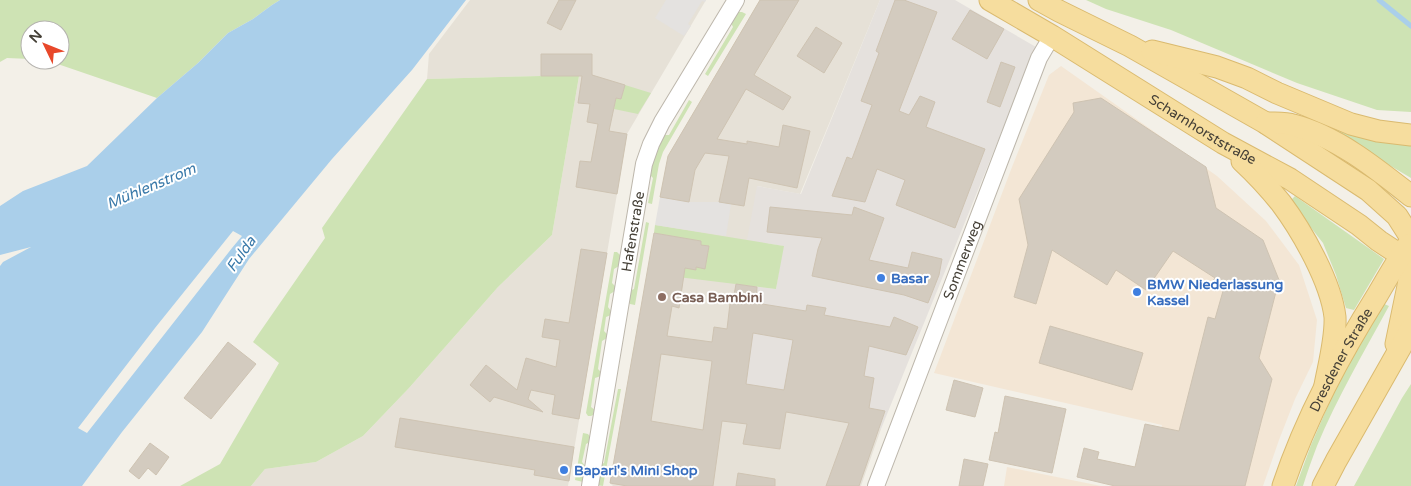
<svg xmlns="http://www.w3.org/2000/svg" width="1411" height="486" font-family="'Varela Round',sans-serif">
  <style>
    .residential { fill: #e6e1d7 }
    .commercial { fill: #f3e6d5 }
    .industrial { fill: #e5e1dd }
    .green { fill: #cee3b4 }
    .parking { fill: #e4e2e0 }
    .water { fill: #aacfea; fill-rule: evenodd }
    .lines { fill: none; stroke-linecap: round; stroke-linejoin: round }
    .stream { stroke: #aacfea; stroke-width: 5 }
    .building { fill: #d3cbbf; stroke: #cec3b2; fill-rule: evenodd }
    .minor-casing { stroke: #bdb7ac; stroke-width: 18 }
    .major-casing { stroke: #daba6f; stroke-width: 23 }
    .minor { stroke: #fff; stroke-width: 16 }
    .major { stroke: #f6dd9e; stroke-width: 21 }
    .shop-dot { fill: #3f7fe0; stroke: #fff; stroke-width: 2 }
    .education-dot { fill: #8d6e63; stroke: #fff; stroke-width: 2 }
    .labels { text-anchor: middle; dominant-baseline: central; stroke-width: 4; stroke-linejoin: round; paint-order: stroke }
    .street-label { font-size: 14px; fill: #454037; stroke: #fff }
    .shop-label { font-size: 14px; font-weight: bold; fill: #366cbe; stroke: #fff; text-anchor: start }
    .education-label { font-size: 14px; font-weight: bold; fill: #785e54; stroke: #fff; text-anchor: start }
    .water-label { font-size: 15px; font-style: italic; fill: #3979a9; stroke: #fff }
  </style>
  <rect width="100%" height="100%" fill="#f3f0e8"/>
  <path class="residential" d="M470 0H706L627 134 568 486H251L265 469 316 462 363 436 409 388 498 287 552 235 579 76H541L427 79 429 54Z
    M760 0H880L800 194 757 186 776 289 757 287 774 409 881 429 861 486H613L610 483 668 156Z"/>
  <path class="commercial" d="M1061 66 1217 176 1266 221 1299 265 1317 320 1313 362 1295 399 1279 440 1263 486H1148L1162 425 934 373 1012 167 1049 75Z
    M1007 467 1101 486H1004Z"/>
  <path class="industrial" d="M880 0H955L1036 47 881 429 725 402 736 284 776 289 783 246 747 240 757 186 801 194Z"/>
  <path class="green" d="M0 0H280L272 5 253 19 228 33 198 63 157 98 46 60H39H60V30H30V59L7 58 0 62Z
    M1086 0H1411V112L1377 110 1297 83 1171 30 1106 9Z
    M737 12H742L746 14 708 76 705 74 733 27 731 23Z
    M541 76H579L552 235 498 287 409 388 363 436 316 462 265 469 251 486H180L220 464 279 363 253 342 325 238 322 228 427 79Z
    M625 85 651 93 638 114 614 109 616 98 621 99Z
    M689 100 692 102 663 152 659 164 652 204 648 203 653 178 649 174 651 164 663 135H669Z
    M1330 121 1411 143V178L1325 127Z
    M1295 196 1384 259 1354 310 1346 308 1336 275 1323 243 1290 201Z
    M646 222 649 223 635 305 630 304 628 301 629 291 634 289Z
    M655 225 784 246 776 289 678 277 672 265 696 269V267L705 268 709 246 701 245V241L654 233Z
    M614 252H617L621 256 619 266 614 269 612 283 615 286V291L610 294 608 307 611 311V315L606 317 604 331 607 334V338L602 341 598 369 601 372V376L595 378 591 407 595 410V414L591 416H588L586 413Z
    M1382 303 1389 306C1364 352 1337 398 1317 446 1312 459 1307 473 1303 486H1296L1311 445 1340 378Z
    M1411 384V486H1354L1402 398Z
    M618 389H621L603 486 596 485 598 466 604 463Z
    M583 433 588 434 591 438 590 442 586 444 582 462 586 467 583 482 575 480Z"/>
  <path class="parking" d="M666 0H706L705 2 702 1 688 24 691 26 684 36 655 18Z
    M660 197 689 202H719L731 204 726 236 655 225Z"/>
  <path class="water" d="M280 0H466L412 70 332 159 249 259 202 332 122 432 82 486H0V266L3 262 31 247 0 255V206L23 191 87 166 157 98 198 63 228 33 253 19 272 5ZM233 231 242 236 232 248 87 433 78 428 155 328Z"/>
  <g class="lines">
    <path class="stream" d="M1379 0 1411 26"/>
  </g>
  <path class="building" d="M559 0H576L561 30 547 23Z
    M760 0H799L754 75 791 97 783 110 746 89 717 139 747 144V141L779 147 783 125 810 131 797 188 749 178 744 206 719 202 729 156 705 153 695 170 689 202 660 197 668 156Z
    M895 0H904L937 12 899 111 909 115 920 96 935 102 926 127 985 149 955 228 896 205 905 180 877 169 865 202 832 196 847 157 852 159 872 105 861 101 879 53 876 51Z
    M970 10 1004 29 987 59 952 39Z
    M816 27 842 43 824 73 797 56Z
    M541 54H592V75L625 85 621 99 616 98 609 131 627 134 617 194 576 187 580 161 591 162 598 124 587 122 590 104 578 103 582 76H541Z
    M1001 62 1015 67 1000 107 987 102Z
    M1101 98 1206 167 1216 208 1263 240 1279 280 1259 358 1272 379 1245 486H1115L1077 477 1084 448 1099 452 1097 459 1135 467 1145 424 1179 431 1208 317 1215 319 1223 291 1212 282 1215 278 1173 251 1146 290 1116 270 1107 285 1052 250 1036 304 1014 297 1028 245 1019 199 1074 112 1073 103Z
    M770 207 852 215 854 207 884 218 869 260 908 268 912 252 942 259 939 275 928 303 904 295 812 276 818 249 822 238 767 232Z
    M654 233 701 241V245L709 246 705 269 696 267V270L685 268 679 308 672 306 667 336 712 342 714 327 727 329 731 295H734L736 284 757 287 756 303 806 311 807 305 826 308 824 315 890 327 894 317 918 327 906 355 869 346 864 376 874 378 869 408 885 411 859 486H826L849 423 786 412 780 449 743 444 747 424 722 421 713 486H627L610 483ZM753 333 793 340 784 390 746 384ZM661 354 712 361 703 430 651 421Z
    M581 249 607 253 579 419 552 414 555 395 531 390 528 399 543 412 494 397 490 402 470 385 486 365 517 390 526 358 556 367 560 340 542 337 545 319 569 323Z
    M1050 326 1143 353 1132 390 1039 363Z
    M228 342 256 364 211 419 184 398Z
    M954 380 983 388 975 417 946 410Z
    M1005 396 1066 409 1052 473 989 460 995 432 998 433Z
    M400 418 574 447 569 481 534 475 535 470 395 447Z
    M150 443 169 457 156 475 148 468 139 479 129 471Z
    M964 459 988 464 983 486H959Z
    M738 473 775 479V486H736Z"/>
  <g class="lines">
    <g class="minor-casing">
      <g id="minor">
        <path id="s1" d="M590 486 644 164 651 144 662 122 736 0"/>
        <path id="s2" d="M876 486 1039 58 1052 36"/>
      </g>
    </g>
    <g class="major-casing">
      <g id="major">
        <path id="s3" d="M990 0 1052 36 1223 143 1290 179 1359 225 1379 241 1411 262"/>
        <path d="M1039 0 1059 11 1130 46 1264 122 1368 190 1397 216 1411 238"/>
        <path d="M1152 51 1217 67 1247 78 1277 93 1351 124 1378 131 1411 135"/>
        <path d="M1266 123C1275 123 1285 122 1293 125 1336 136 1377 169 1411 196"/>
        <path d="M1242 161C1256 174 1269 188 1281 203 1302 231 1331 282 1335 317 1336 338 1329 364 1325 385"/>
        <path d="M1396 344 1408 286 1411 266"/>
        <path id="s4" d="M1283 486C1306 417 1340 355 1378 294 1388 277 1397 261 1408 245"/>
        <path d="M1323 486 1336 461 1411 329"/>
      </g>
    </g>
    <use href="#minor" class="minor"/>
    <use href="#major" class="major"/>
  </g>
  <g class="shop-dot">
    <circle cx="881" cy="278" r="5"/>
    <circle cx="1137" cy="292" r="5"/>
    <circle cx="564" cy="470" r="5"/>
  </g>
  <circle class="education-dot" cx="662" cy="297" r="5"/>
  <g class="labels">
    <g class="street-label">
      <text stroke="none"><textPath href="#s3" startOffset="249">Scharnhorststraße</textPath></text>
      <text stroke="none"><textPath href="#s1" startOffset="258">Hafenstraße</textPath></text>
      <text stroke="none"><textPath href="#s2" startOffset="242">Sommerweg</textPath></text>
      <text stroke="none"><textPath href="#s4" startOffset="139">Dresdener Straße</textPath></text>
    </g>
    <g class="shop-label">
      <text x="891" y="278">Basar</text>
      <text x="1147" y="284">BMW Niederlassung<tspan x="1147" dy="16">Kassel</tspan></text>
      <text x="574" y="470">Bapari's Mini Shop</text>
    </g>
    <g class="education-label">
      <text x="672" y="297">Casa Bambini</text>
    </g>
    <g class="water-label">
      <text transform="translate(151 186) rotate(-23)">Mühlenstrom</text>
      <text transform="translate(241 254) rotate(-55)">Fulda</text>
    </g>
  </g>
  <g transform="translate(45 45) rotate(313)"><circle r="24" fill="#ffffff" stroke="#b5b3af"/>
  <path d="M0-4L9 19L0 12L-9 19Z" fill="#e8482a"/>
  <text y="-8" font-size="14" font-weight="bold" text-anchor="middle" fill="#454037">N</text>
  </g>
</svg>
